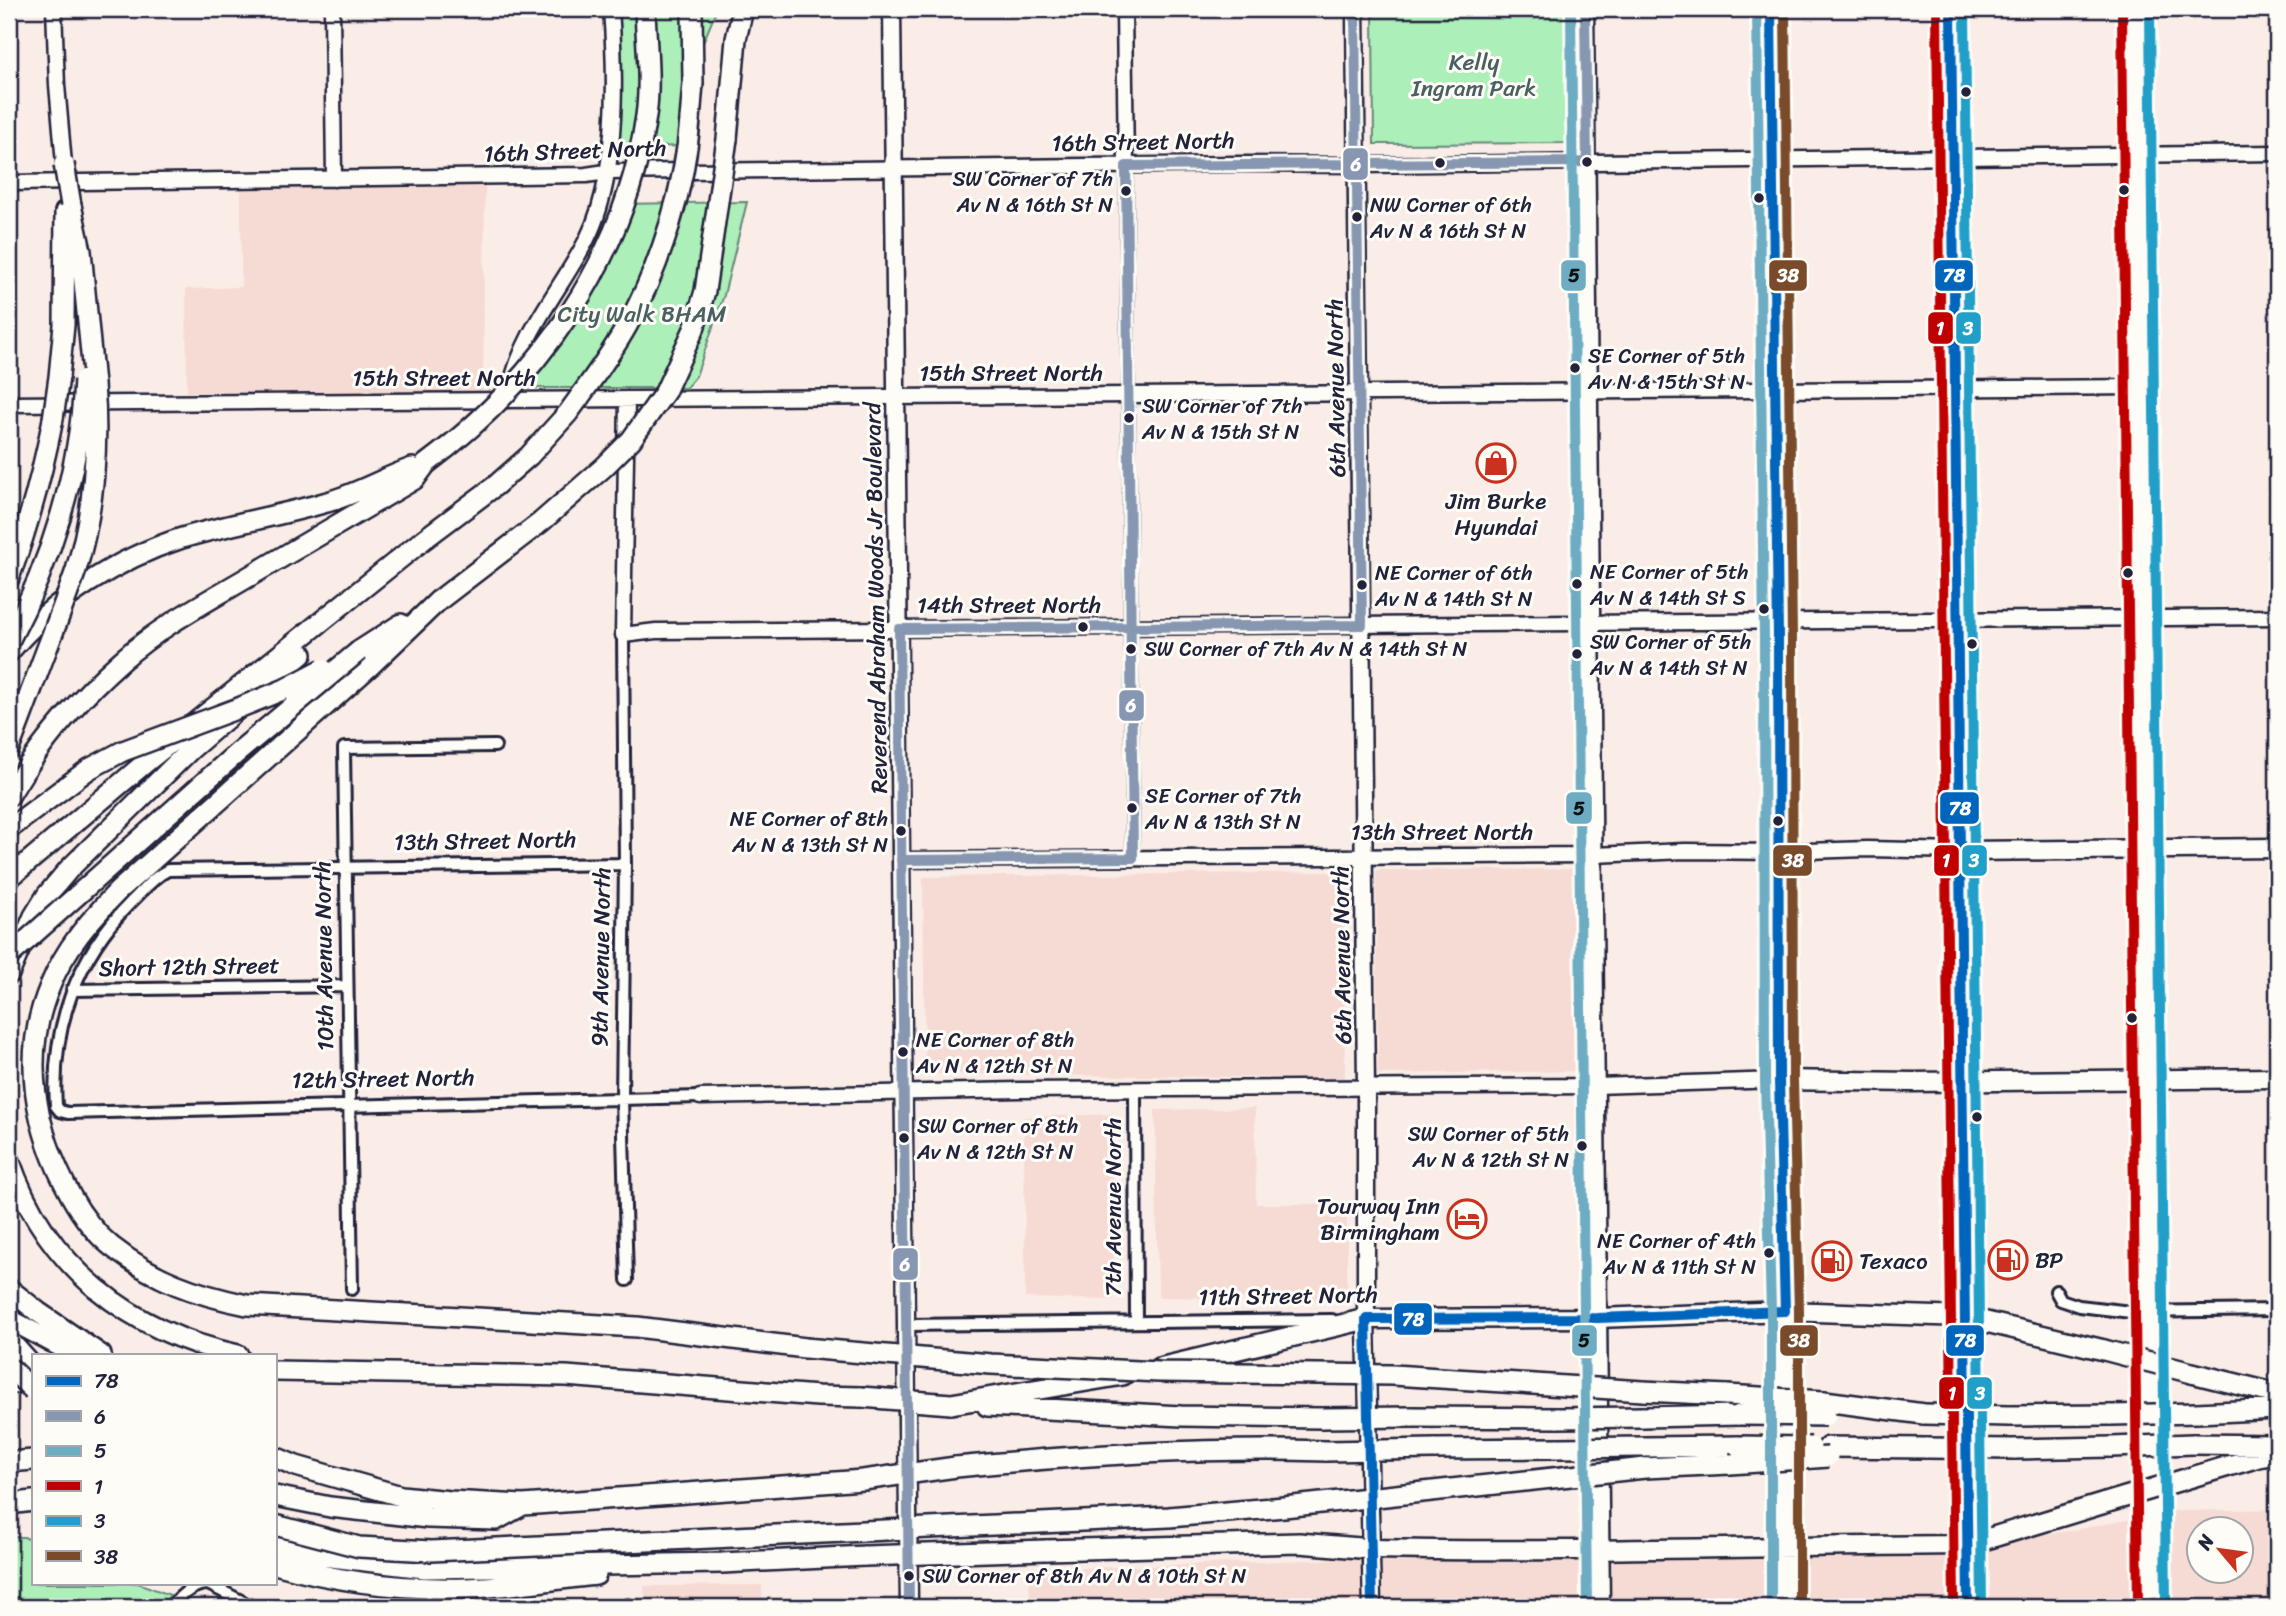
<svg xmlns="http://www.w3.org/2000/svg" width="2286" height="1616" font-family="Sriracha,sans-serif">
  <style>
    .built { fill: #f6dbd4; fill-rule: evenodd }
    .green { fill: #acefb9; stroke: #67887a; stroke-width: 2 }
    .lines { fill: none; stroke-linecap: round; stroke-linejoin: round }
    .minor-casing { stroke: #22223b; stroke-width: 16 }
    .tertiary-casing { stroke: #22223b; stroke-width: 19 }
    .secondary-casing { stroke: #22223b; stroke-width: 21 }
    .primary-casing { stroke: #22223b; stroke-width: 23 }
    .motorway-casing { stroke: #22223b; stroke-width: 24 }
    .minor { stroke: #fdfcf7; stroke-width: 10 }
    .tertiary { stroke: #fdfcf7; stroke-width: 14 }
    .secondary { stroke: #fdfcf7; stroke-width: 16 }
    .primary { stroke: #fdfcf7; stroke-width: 18 }
    .motorway { stroke: #fdfcf7; stroke-width: 19 }
    .motorway-bridge-casing { stroke: #22223b; stroke-width: 24; stroke-linecap: butt }
    .motorway-bridge { stroke: #fdfcf7; stroke-width: 19 }
    .bus-1-casing { stroke: #fdfcf7; stroke-width: 16 }
    .bus-2-casing { stroke: #fdfcf7; stroke-width: 16 }
    .bus-3-casing { stroke: #fdfcf7; stroke-width: 16 }
    .bus-4-casing { stroke: #fdfcf7; stroke-width: 16 }
    .bus-5-casing { stroke: #fdfcf7; stroke-width: 16 }
    .bus-6-casing { stroke: #fdfcf7; stroke-width: 16 }
    .bus-1 { stroke: #0065bd; stroke-width: 10 }
    .bus-2 { stroke: #8797b1; stroke-width: 10 }
    .bus-3 { stroke: #6dacc2; stroke-width: 10 }
    .bus-4 { stroke: #c00000; stroke-width: 10 }
    .bus-5 { stroke: #209fc8; stroke-width: 10 }
    .bus-6 { stroke: #7a4b2a; stroke-width: 10 }
    .bus-dot { fill: #22223b; stroke: #fdfcf7; stroke-width: 2.5 }
    .labels { text-anchor: middle; dominant-baseline: central; stroke-width: 6; stroke-linejoin: round; paint-order: stroke }
    .bus-label { font-size: 21px; fill: #22223b; stroke: #fdfcf7; text-anchor: start }
    .park-label { font-size: 23px; fill: #4b6061; stroke: #fdfcf7 }
    .street-label { font-size: 23px; fill: #22223b; stroke: #fdfcf7 }
    .poi-label { font-size: 23px; fill: #22223b; stroke: #fdfcf7; text-anchor: start }
    .line-badge { stroke: #fdfcf7; stroke-width: 2.5 }
    .badge-label { font-size: 19px; text-anchor: middle; font-weight: bold; fill: #fff }
    .pale-badge-label { font-size: 19px; text-anchor: middle; font-weight: bold; fill: #111 }
  </style>
  <rect width="100%" height="100%" fill="#faede7"/>
  <filter id="ink" filterUnits="userSpaceOnUse"><feTurbulence type="fractalNoise" baseFrequency=".0143" numOctaves="2"/><feDisplacementMap in="SourceGraphic" scale="14" xChannelSelector="R" yChannelSelector="G"/><feConvolveMatrix kernelMatrix="1 2 1 2 8 2 1 2 1" color-interpolation-filters="sRGB"/></filter>
  <g filter="url(#ink)">
    <path class="built" d="M485 185 483 392H187L186 289 241 287V189Z
      M1580 869 1584 1071 1378 1074 1376 870Z
      M1343 872 1345 1078 925 1074 923 877Z
      M1255 1108 1256 1204H1347V1300L1158 1297 1155 1110Z
      M1112 1114 1114 1300 1025 1298 1024 1117Z
      M2277 1509V1607H1030L1029 1570 2052 1534 2174 1511ZM2198 1528H2240V1570H2198Z
      M762 1585 763 1607H645L644 1586Z"/>
    <path class="green" d="M618 9H717L700 50 697 146 619 147Z
      M1373 9H1574V143L1374 144Z
      M747 202 724 295 696 376 686 388H527L532 361 559 320 617 204Z
      M9 1537H24L33 1541V1583H138L170 1595 161 1607H9Z"/>
    <g class="lines">
      <g class="minor-casing">
        <path id="minor" d="M1126 166 1133 858
          M623 635 625 864 622 1098 627 1280
          M625 864 168 870C153 877 143 891 131 902 76 957 51 1028 56 1106L60 1111 68 1113 700 1097
          M72 990 347 986
          M1135 1091 1136 1322
          M352 1289 344 748 495 746
          M2056 1291 2061 1300 2079 1306 2131 1312 2277 1310
          M906 1325 1332 1320
          M628 1605V1607
          M1140 1605V1607
          M171 1607C180 1596 193 1584 208 1584L253 1607"/>
      </g>
      <g class="tertiary-casing">
        <path id="tertiary" d="M54 9 57 85 64 164
          M332 9 334 179
          M1124 9 1126 166
          M9 183 586 175 606 172 1241 164 1357 165 2277 153
          M511 385C523 331 562 288 587 239 618 178 616 77 611 9
          M627 399 623 635 656 631 2277 617
          M9 404 2140 387
          M901 860 1594 855 1685 851 1777 852 1867 849 1961 851
          M700 1097 1019 1090 1596 1086 1779 1080 1778 638 1771 9"/>
      </g>
      <g class="secondary-casing">
        <path id="secondary" d="M892 9 909 1607
          M1355 9 1366 1089V1319L1372 1607
          M1585 9 1601 1607
          M1951 9 1961 851
          M2136 9 2152 1607"/>
      </g>
      <g class="primary-casing">
        <path id="primary" d="M1366 1319 1598 1318 1785 1311 1965 1317
          M1372 1549C1570 1553 1769 1546 1967 1545
          M1785 1607V1311L1779 1080 1913 1082 2277 1078
          M1968 1607 1961 851 2277 848"/>
      </g>
      <g class="motorway-casing">
        <path id="motorway" d="M690 120 693 83 692 9
          M727 139 736 39 743 9
          M71 205 81 251 94 384
          M59 377 64 325 65 212
          M9 578C29 524 42 475 53 419
          M438 601 370 666 118 891C90 920 65 948 50 986 20 1057 35 1131 71 1196 81 1214 95 1233 111 1246 154 1280 194 1294 247 1305L637 1327 805 1348
          M359 651 401 624
          M9 652C53 600 116 559 182 538 229 524 279 516 327 502 357 494 383 478 412 468
          M9 749 37 675
          M9 796C38 746 77 700 121 661 159 627 206 602 250 576 305 544 360 511 415 479L426 464
          M9 878 151 758 423 540 495 486 529 456 568 413
          M9 974 34 916 47 895 69 869 191 749 302 654
          M9 1159C45 1266 130 1332 238 1355
          M9 1289 38 1312 101 1355
          M1965 1317 2104 1350
          M9 1319 76 1355
          M9 1340 33 1367
          M1159 1368 1366 1319
          M275 1371 566 1376 818 1396 861 1397
          M2192 1373 2277 1394
          M9 1384 33 1381
          M1643 1391 1727 1395
          M1824 1401 1924 1414
          M951 1404 1123 1375
          M987 1406 1181 1416 1322 1418
          M2197 1413 2277 1409
          M2009 1416 2111 1415
          M1411 1417 1558 1418
          M1642 1417 1739 1415
          M2193 1444 2277 1445
          M1643 1447 1738 1446
          M1828 1447 1927 1448
          M1434 1449 1558 1448
          M2014 1449 2111 1447
          M275 1457 296 1466 401 1496 450 1501 523 1505 863 1480
          M9 1462 33 1460
          M956 1467C1079 1455 1202 1447 1326 1451
          M1645 1468 1730 1464
          M2192 1477 2259 1457 2277 1454
          M275 1496 330 1507 428 1518 496 1520 523 1505
          M9 1504 33 1501
          M275 1545 314 1555 425 1568 722 1563 865 1556
          M1967 1545 2105 1503
          M1046 1550 1299 1543 1372 1549
          M275 1564C336 1581 404 1590 467 1588 510 1587 554 1579 596 1575"/>
      </g>
      <use href="#minor" class="minor"/>
      <use href="#tertiary" class="tertiary"/>
      <use href="#secondary" class="secondary"/>
      <use href="#primary" class="primary"/>
      <use href="#motorway" class="motorway"/>
      <g class="motorway-bridge-casing">
        <path id="motorway-bridge" d="M64 164 71 205
          M568 413C589 384 611 355 628 324 661 265 685 187 690 120
          M53 419 59 377
          M426 464C539 380 626 257 646 116 651 81 646 44 645 9
          M438 601 541 522 604 467 631 440 665 392 694 329 705 291 727 139
          M9 641C51 562 80 471 84 380
          M37 675C50 640 64 605 76 570 94 511 99 444 94 384
          M9 829 89 769 123 751 236 709 285 689 323 669
          M9 956 237 753 359 651
          M805 1348 991 1364 1159 1372 1393 1375 1643 1391
          M2104 1350 2192 1373
          M9 1367 33 1390
          M1727 1395 1824 1401
          M861 1397 951 1404
          M1924 1414 2009 1416
          M1739 1415 1826 1416
          M2111 1415 2197 1413
          M1322 1418 1411 1417
          M1558 1418 1642 1417
          M1738 1446 1811 1447
          M2111 1447 2193 1444
          M1558 1448 1643 1447
          M1927 1448 2014 1449
          M1326 1451 1434 1449
          M1730 1464 1828 1457
          M863 1480 956 1467
          M2105 1503 2192 1477
          M275 1525 359 1547 431 1551 1169 1517 1284 1507 1645 1468
          M865 1556 1046 1550"/>
      </g>
      <use href="#motorway-bridge" class="motorway-bridge"/>
      <g class="bus-1-casing">
        <path id="bus-1" d="M1951 9 1968 1607
          M1372 1607 1366 1319 1598 1318 1785 1311 1779 1080 1778 638 1771 9"/>
      </g>
      <g class="bus-2-casing">
        <path id="bus-2" d="M901 860 1133 858 1126 166 1587 162 1585 9
          M909 1607 899 629 1362 625 1355 9"/>
      </g>
      <g class="bus-3-casing">
        <path id="bus-3" d="M1571 9 1587 1607
          M1757 9 1764 638 1765 1080 1771 1311V1607"/>
      </g>
      <g class="bus-4-casing">
        <path id="bus-4" d="M1937 9 1954 1607
          M2122 9 2138 1607"/>
      </g>
      <g class="bus-5-casing">
        <path id="bus-5" d="M1965 9 1982 1607
          M2150 9 2166 1607"/>
      </g>
      <g class="bus-6-casing">
        <path id="bus-6" d="M1785 9 1792 638 1793 1080 1799 1311V1607"/>
      </g>
      <use href="#bus-1" class="bus-1"/>
      <use href="#bus-2" class="bus-2"/>
      <use href="#bus-3" class="bus-3"/>
      <use href="#bus-4" class="bus-4"/>
      <use href="#bus-5" class="bus-5"/>
      <use href="#bus-6" class="bus-6"/>
    </g>
  </g>
  <defs>
    <g id="shop-ring" transform="scale(2.0125)"><circle r="9.5" fill="#fdfcf7" stroke="#c8321e" stroke-width="1.5"/><path d="M-5-2.5h2.3a2.7 3.5 0 0 1 5.4 0H5L5.5 6h-11ZM-1.5-2.5h3a1.5 2.3 0 0 0-3 0Z" fill="#c8321e"/></g>
    <g id="hotel-ring" transform="scale(2.0125)"><circle r="9.5" fill="#fdfcf7" stroke="#c8321e" stroke-width="1.5"/><path d="M-6-4.5h1.5V1H6V5H4.5V3h-9V5H-6ZM-4 0a1.8 1.8 0 1 1 3.6 0ZM.5 0V-2.5h3Q6-2.5 6 0Z" fill="#c8321e"/></g>
    <g id="fuel-ring" transform="scale(2.0125)"><circle r="9.5" fill="#fdfcf7" stroke="#c8321e" stroke-width="1.5"/><path d="M-5.5-6h7V0h2V4h1.3V-2.5L3-4.5l.8-.8L6-3V5H2.5V1h-1V6h-7ZM-4.2-4.7v3.2H.2V-4.7Z" fill="#c8321e"/></g>
  </defs>
  <g fill-rule="evenodd">
    <use href="#shop-ring" x="1496" y="463"/>
    <use href="#hotel-ring" x="1467" y="1219"/>
    <use href="#fuel-ring" x="2008" y="1260"/>
    <use href="#fuel-ring" x="1832" y="1261"/>
  </g>
  <g class="bus-dot">
    <circle cx="1966" cy="92" r="6"/>
    <circle cx="1587" cy="162" r="6"/>
    <circle cx="1440" cy="163" r="6"/>
    <circle cx="2124" cy="190" r="6"/>
    <circle cx="1126" cy="191" r="6"/>
    <circle cx="1759" cy="198" r="6"/>
    <circle cx="1357" cy="217" r="6"/>
    <circle cx="1575" cy="368" r="6"/>
    <circle cx="1129" cy="418" r="6"/>
    <circle cx="2128" cy="573" r="6"/>
    <circle cx="1577" cy="584" r="6"/>
    <circle cx="1362" cy="585" r="6"/>
    <circle cx="1764" cy="609" r="6"/>
    <circle cx="1083" cy="627" r="6"/>
    <circle cx="1972" cy="644" r="6"/>
    <circle cx="1131" cy="649" r="6"/>
    <circle cx="1577" cy="654" r="6"/>
    <circle cx="1132" cy="808" r="6"/>
    <circle cx="1778" cy="821" r="6"/>
    <circle cx="901" cy="831" r="6"/>
    <circle cx="2132" cy="1018" r="6"/>
    <circle cx="903" cy="1052" r="6"/>
    <circle cx="1977" cy="1117" r="6"/>
    <circle cx="904" cy="1138" r="6"/>
    <circle cx="1582" cy="1146" r="6"/>
    <circle cx="1769" cy="1253" r="6"/>
    <circle cx="909" cy="1576" r="6"/>
  </g>
  <g class="labels">
    <g class="bus-label">
      <text x="1113" y="179" text-anchor="end">SW Corner of 7th<tspan x="1113" dy="26">Av N &amp; 16th St N</tspan></text>
      <text x="1370" y="205">NW Corner of 6th<tspan x="1370" dy="26">Av N &amp; 16th St N</tspan></text>
      <text x="1588" y="356">SE Corner of 5th<tspan x="1588" dy="26">Av N &amp; 15th St N</tspan></text>
      <text x="1142" y="406">SW Corner of 7th<tspan x="1142" dy="26">Av N &amp; 15th St N</tspan></text>
      <text x="1590" y="572">NE Corner of 5th<tspan x="1590" dy="26">Av N &amp; 14th St S</tspan></text>
      <text x="1375" y="573">NE Corner of 6th<tspan x="1375" dy="26">Av N &amp; 14th St N</tspan></text>
      <text x="1590" y="642">SW Corner of 5th<tspan x="1590" dy="26">Av N &amp; 14th St N</tspan></text>
      <text x="1144" y="649">SW Corner of 7th Av N &amp; 14th St N</text>
      <text x="1145" y="796">SE Corner of 7th<tspan x="1145" dy="26">Av N &amp; 13th St N</tspan></text>
      <text x="888" y="819" text-anchor="end">NE Corner of 8th<tspan x="888" dy="26">Av N &amp; 13th St N</tspan></text>
      <text x="916" y="1040">NE Corner of 8th<tspan x="916" dy="26">Av N &amp; 12th St N</tspan></text>
      <text x="917" y="1126">SW Corner of 8th<tspan x="917" dy="26">Av N &amp; 12th St N</tspan></text>
      <text x="1569" y="1134" text-anchor="end">SW Corner of 5th<tspan x="1569" dy="26">Av N &amp; 12th St N</tspan></text>
      <text x="1756" y="1241" text-anchor="end">NE Corner of 4th<tspan x="1756" dy="26">Av N &amp; 11th St N</tspan></text>
      <text x="922" y="1576">SW Corner of 8th Av N &amp; 10th St N</text>
    </g>
    <g class="park-label">
      <text x="1474" y="62">Kelly<tspan x="1474" dy="26">Ingram Park</tspan></text>
      <text x="642" y="314">City Walk BHAM</text>
    </g>
    <g class="street-label">
      <text transform="translate(1143 142) rotate(-1)">16th Street North</text>
      <text transform="translate(575 151) rotate(-2)">16th Street North</text>
      <text x="1011" y="373">15th Street North</text>
      <text x="444" y="378">15th Street North</text>
      <text transform="translate(1336 388) rotate(-91)">6th Avenue North</text>
      <text transform="translate(876 598) rotate(-91)">Reverend Abraham Woods Jr Boulevard</text>
      <text x="1009" y="605">14th Street North</text>
      <text x="1442" y="832">13th Street North</text>
      <text transform="translate(485 841) rotate(-1)">13th Street North</text>
      <text transform="translate(1342 955) rotate(-91)">6th Avenue North</text>
      <text transform="translate(324 956) rotate(-91)">10th Avenue North</text>
      <text transform="translate(601 957) rotate(-89)">9th Avenue North</text>
      <text transform="translate(189 967) rotate(-1)">Short 12th Street</text>
      <text transform="translate(383 1079) rotate(-1)">12th Street North</text>
      <text transform="translate(1113 1207) rotate(-90)">7th Avenue North</text>
      <text transform="translate(1288 1296) rotate(-1)">11th Street North</text>
    </g>
    <g class="poi-label">
      <text x="1496" y="501" text-anchor="middle">Jim Burke<tspan x="1496" dy="26">Hyundai</tspan></text>
      <text x="1440" y="1206" text-anchor="end">Tourway Inn<tspan x="1440" dy="26">Birmingham</tspan></text>
      <text x="2035" y="1260">BP</text>
      <text x="1859" y="1261">Texaco</text>
    </g>
  </g>
  <g class="line-badge">
    <rect x="1342" y="147" width="27" height="34" rx="7" fill="#8797b1"/>
    <rect x="1560" y="259" width="27" height="33" rx="7" fill="#6dacc2"/>
    <rect x="1934" y="259" width="40" height="33" rx="7" fill="#0065bd"/>
    <rect x="1768" y="259" width="40" height="33" rx="7" fill="#7a4b2a"/>
    <rect x="1927" y="311" width="27" height="34" rx="7" fill="#c00000"/>
    <rect x="1955" y="311" width="27" height="34" rx="7" fill="#209fc8"/>
    <rect x="1118" y="689" width="27" height="33" rx="7" fill="#8797b1"/>
    <rect x="1939" y="791" width="41" height="34" rx="7" fill="#0065bd"/>
    <rect x="1565" y="791" width="28" height="34" rx="7" fill="#6dacc2"/>
    <rect x="1933" y="844" width="27" height="33" rx="7" fill="#c00000"/>
    <rect x="1961" y="844" width="27" height="33" rx="7" fill="#209fc8"/>
    <rect x="1772" y="844" width="41" height="33" rx="7" fill="#7a4b2a"/>
    <rect x="892" y="1247" width="27" height="34" rx="7" fill="#8797b1"/>
    <rect x="1393" y="1302" width="40" height="34" rx="7" fill="#0065bd"/>
    <rect x="1779" y="1324" width="40" height="33" rx="7" fill="#7a4b2a"/>
    <rect x="1571" y="1324" width="27" height="33" rx="7" fill="#6dacc2"/>
    <rect x="1945" y="1324" width="40" height="33" rx="7" fill="#0065bd"/>
    <rect x="1938" y="1376" width="27" height="34" rx="7" fill="#c00000"/>
    <rect x="1966" y="1376" width="27" height="34" rx="7" fill="#209fc8"/>
  </g>
  <g class="badge-label">
    <text x="1356" y="171">6</text>
    <text x="1954" y="282">78</text>
    <text x="1788" y="282">38</text>
    <text x="1940" y="335">1</text>
    <text x="1968" y="335">3</text>
    <text x="1131" y="712">6</text>
    <text x="1960" y="815">78</text>
    <text x="1946" y="867">1</text>
    <text x="1974" y="867">3</text>
    <text x="1793" y="867">38</text>
    <text x="905" y="1271">6</text>
    <text x="1413" y="1326">78</text>
    <text x="1799" y="1347">38</text>
    <text x="1965" y="1347">78</text>
    <text x="1952" y="1400">1</text>
    <text x="1980" y="1400">3</text>
  </g>
  <g class="pale-badge-label">
    <text x="1574" y="282">5</text>
    <text x="1579" y="815">5</text>
    <text x="1584" y="1347">5</text>
  </g>
  <rect width="2286" height="1616" fill="none" stroke="#fdfcf7" stroke-width="35"/>
  <rect x="18" y="18" width="2251" height="1581" fill="none" stroke="#22223b" stroke-width="2.5" filter="url(#ink)"/>
  <rect x="32" y="1354" width="245" height="231" fill="#fdfcf7" stroke="#a5a5ac" stroke-width="2"/>
  <rect x="46" y="1376" width="35" height="10" fill="#0065bd" stroke="#a5a5ac" stroke-width="2"/>
  <text x="94" y="1388" font-size="21" fill="#22223b">78</text>
  <rect x="46" y="1411" width="35" height="10" fill="#8797b1" stroke="#a5a5ac" stroke-width="2"/>
  <text x="94" y="1424" font-size="21" fill="#22223b">6</text>
  <rect x="46" y="1446" width="35" height="10" fill="#6dacc2" stroke="#a5a5ac" stroke-width="2"/>
  <text x="94" y="1458" font-size="21" fill="#22223b">5</text>
  <rect x="46" y="1481" width="35" height="10" fill="#c00000" stroke="#a5a5ac" stroke-width="2"/>
  <text x="94" y="1494" font-size="21" fill="#22223b">1</text>
  <rect x="46" y="1516" width="35" height="10" fill="#209fc8" stroke="#a5a5ac" stroke-width="2"/>
  <text x="94" y="1528" font-size="21" fill="#22223b">3</text>
  <rect x="46" y="1551" width="35" height="10" fill="#7a4b2a" stroke="#a5a5ac" stroke-width="2"/>
  <text x="94" y="1564" font-size="21" fill="#22223b">38</text>
  <g transform="translate(2220 1550) rotate(299)"><circle r="33" fill="#fdfcf7" stroke="#a5a5ac" stroke-width="2"/>
  <path d="M0-5L12 26L0 18L-12 26Z" fill="#c8321e"/>
  <text y="-10" font-size="19" font-weight="bold" text-anchor="middle" fill="#22223b">N</text>
  </g>
</svg>
